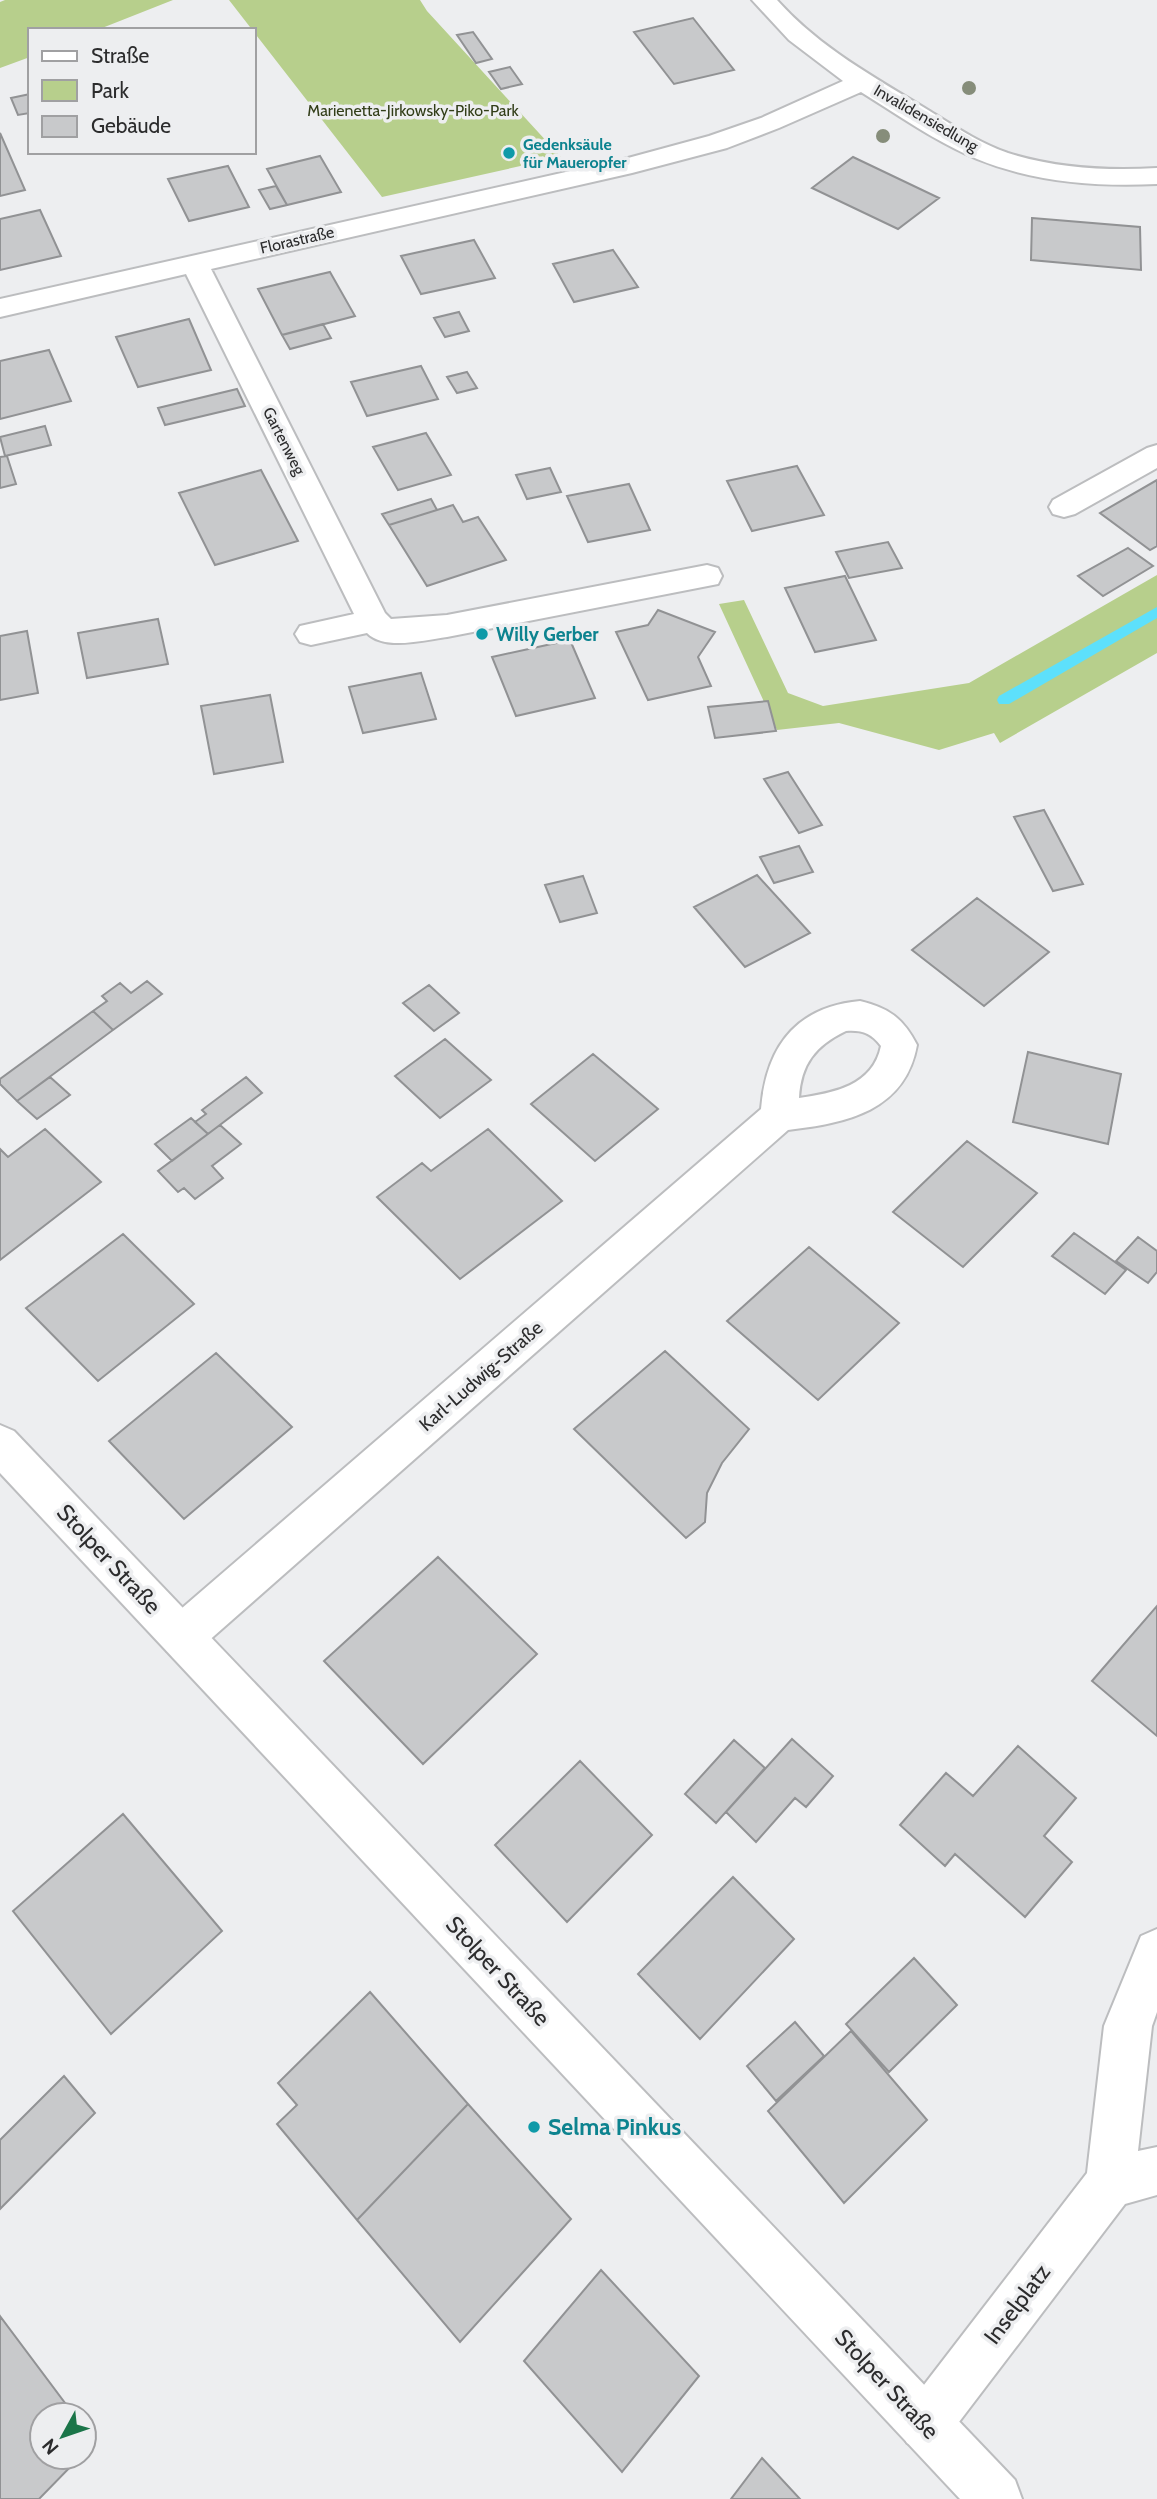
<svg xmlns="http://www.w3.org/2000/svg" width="1157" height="2499" font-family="Cabin,sans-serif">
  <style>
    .green { fill: #b7cf8c }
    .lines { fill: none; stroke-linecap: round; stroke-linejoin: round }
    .stream { fill: #5de0fb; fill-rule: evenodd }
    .building { fill: #c8c9cb; stroke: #919294; stroke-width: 2 }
    .minor-casing { stroke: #bcbdbf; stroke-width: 4 }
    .major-casing { stroke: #bcbdbf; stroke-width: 4 }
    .minor { fill: #fff; fill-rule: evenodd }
    .major { fill: #fff; fill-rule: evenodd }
    .tree { fill: #868d7a }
    .culture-dot { fill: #0f9aa8; stroke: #edeef0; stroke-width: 2.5 }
    .labels { text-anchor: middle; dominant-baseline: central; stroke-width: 7; stroke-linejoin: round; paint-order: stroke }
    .far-park-label { font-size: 16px; fill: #323e19; stroke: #edeef0 }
    .far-street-label { font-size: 16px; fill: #2c2c2d; stroke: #edeef0 }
    .far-culture-label { font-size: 16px; font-weight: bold; fill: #0d838f; stroke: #edeef0; text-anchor: start }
    .culture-label { font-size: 19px; font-weight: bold; fill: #0d838f; stroke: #edeef0; text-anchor: start }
    .street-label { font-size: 19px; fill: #2c2c2d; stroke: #edeef0 }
    .near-street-label { font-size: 23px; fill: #2c2c2d; stroke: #edeef0 }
    .near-culture-label { font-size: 23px; font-weight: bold; fill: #0d838f; stroke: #edeef0; text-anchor: start }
  </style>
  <rect width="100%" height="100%" fill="#edeef0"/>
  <path class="green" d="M5 0H173L97 30H30V57L0 68V2Z
    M229 0H420L427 11 561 157 382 197Z
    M1157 575V653L1000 743 994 733 939 750 839 723 777 730 719 604 744 600 788 693 823 706 969 683Z"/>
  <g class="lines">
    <path class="stream" d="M1157 607V618L1009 704H999L997 700 999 696Z"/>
  </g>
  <path class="building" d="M693 18 734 70 674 84 634 32Z
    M473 32 492 59 476 63 457 35Z
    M510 67 522 84 501 89 489 72Z
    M30 94V113L18 115 11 98Z
    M0 133 25 190 0 196Z
    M320 156 341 192 287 205 267 169Z
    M853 157 939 198 898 229 812 188Z
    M228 166 249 207 189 221 168 179Z
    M276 186 287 205 270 209 259 190Z
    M40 210 61 256 0 270V219Z
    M1032 218 1140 227 1141 270 1031 260Z
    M474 240 495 278 421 294 401 256Z
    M613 250 638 287 574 302 553 264Z
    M330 272 355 316 282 335 258 289Z
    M459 312 469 331 445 337 434 318Z
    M189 319 211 370 138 387 116 337Z
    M323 324 331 338 290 349 282 335Z
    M49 350 71 401 0 419V361Z
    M421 366 438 399 367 416 351 382Z
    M467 372 477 388 457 393 447 377Z
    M237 389 245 406 165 425 158 408Z
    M45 426 51 445 5 456 0 437Z
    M426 433 451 475 398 490 373 447Z
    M7 456 16 484 0 488V457Z
    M797 466 824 515 752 531 727 481Z
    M550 468 561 492 527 499 516 475Z
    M261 470 298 541 215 565 179 493Z
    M1157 480V546L1150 550 1100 513Z
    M629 484 650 530 588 542 567 496Z
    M431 499 437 510 389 525 382 514Z
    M453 505 463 522 478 517 506 560 427 586 389 525Z
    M888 542 902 568 849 578 836 552Z
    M1128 548 1153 566 1103 596 1078 576Z
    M845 576 876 640 815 652 785 588Z
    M658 610 715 632 698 657 711 686 648 700 616 632 648 625Z
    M158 619 168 664 87 678 78 633Z
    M27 631 38 693 0 700V636Z
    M570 640 595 698 516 716 492 657Z
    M421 673 436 719 363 733 349 687Z
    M270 695 283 762 214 774 201 706Z
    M768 701 776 731 715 738 708 707Z
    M788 772 822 825 799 833 764 779Z
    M1044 810 1083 884 1053 891 1014 817Z
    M799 846 813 872 774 883 760 857Z
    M757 875 810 933 745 967 694 907Z
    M583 876 597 913 560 922 545 885Z
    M977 898 1049 952 984 1006 912 950Z
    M147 981 162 994 113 1030 93 1011 107 1001 102 996 120 983 131 993Z
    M429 985 459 1013 434 1031 403 1003Z
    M93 1011 113 1030 17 1101 0 1084V1079Z
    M445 1039 491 1080 440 1118 395 1076Z
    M1028 1052 1121 1074 1108 1144 1013 1122Z
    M593 1054 658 1109 595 1161 531 1104Z
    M50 1077 70 1095 37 1119 17 1101Z
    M246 1077 262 1093 208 1134 195 1122 206 1114 202 1110Z
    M191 1118 208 1134 172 1161 155 1144Z
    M220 1125 241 1144 212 1166 223 1178 195 1199 184 1188 178 1192 158 1171Z
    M45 1129 101 1182 0 1260V1149L8 1157Z
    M488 1129 562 1201 460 1279 377 1197 422 1163 431 1171Z
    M967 1141 1037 1193 963 1267 893 1212Z
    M1074 1233 1126 1270 1105 1294 1052 1256Z
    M123 1234 194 1304 98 1381 26 1308Z
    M1138 1237 1157 1251V1272L1148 1283 1116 1261Z
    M809 1247 899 1323 818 1400 727 1321Z
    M665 1351 749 1429 722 1463 707 1493 705 1522 686 1538 574 1429Z
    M216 1353 292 1427 184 1519 109 1441Z
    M438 1557 537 1654 423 1764 324 1661Z
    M1157 1606V1736L1092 1681Z
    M792 1739 833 1776 806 1807 795 1798 756 1842 726 1812Z
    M734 1740 765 1768 716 1823 685 1794Z
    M1018 1746 1076 1798 1044 1836 1072 1862 1025 1917 955 1854 945 1866 900 1825 946 1773 973 1796Z
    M580 1761 652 1835 567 1922 495 1845Z
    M123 1814 222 1931 111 2034 13 1911Z
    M733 1877 794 1939 700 2039 638 1974Z
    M914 1958 957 2005 889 2072 846 2024Z
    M370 1992 468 2104 357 2220 277 2124 297 2105 278 2083Z
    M795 2022 824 2056 776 2101 747 2066Z
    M851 2031 927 2120 844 2203 768 2111Z
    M64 2076 95 2113 0 2209V2140Z
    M468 2104 571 2219 460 2342 357 2220Z
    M601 2270 699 2376 622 2472 524 2361Z
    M0 2316 74 2415H42V2457H80L39 2499H0Z
    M762 2458 800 2499H731Z"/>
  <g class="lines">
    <g class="minor-casing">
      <path id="minor" d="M752 0H777C820 48 874 77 928 110 954 126 979 143 1008 153 1056 168 1107 171 1157 168V184C1097 187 1033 182 977 159 936 142 898 115 861 92L779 128 727 148 632 173 211 269 385 613 391 619 447 615 707 565 718 568 722 576 718 584 447 637C424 640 385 651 367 633L311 645 300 642 295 634 300 626 354 614 186 274 0 317V299L628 158 709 136 761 118 843 81 789 40Z
        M1157 445V468L1075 514 1064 517 1053 514 1049 507 1053 500 1147 448Z
        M860 1001C889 1008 903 1018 917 1045 905 1111 847 1123 788 1130L197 1651 182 1657 167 1651 161 1636 167 1621 761 1109C766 1048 795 1007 860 1001ZM846 1031C862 1030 871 1033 881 1046 873 1086 833 1093 799 1098 801 1064 815 1046 846 1031Z
        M1157 1929V2012L1152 2026 1138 2151 1157 2147V2195L1125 2204 943 2443 925 2451 907 2443 899 2425 907 2407 1087 2173 1104 2026 1141 1936Z"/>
    </g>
    <g class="major-casing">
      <path id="major" d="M0 1425 14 1431 1015 2480 1022 2499H960L0 1473Z"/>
    </g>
    <use href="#minor" class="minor"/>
    <use href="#major" class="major"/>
  </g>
  <g class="tree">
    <circle cx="969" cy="88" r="7"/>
    <circle cx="883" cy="136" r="7"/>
  </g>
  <g class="culture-dot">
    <circle cx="509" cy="153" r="7"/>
    <circle cx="482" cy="634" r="7"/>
    <circle cx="534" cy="2127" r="7"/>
  </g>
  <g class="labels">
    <g class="far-park-label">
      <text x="413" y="110">Marienetta-Jirkowsky-Piko-Park</text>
    </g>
    <g class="far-street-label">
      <text transform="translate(926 118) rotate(30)">Invalidensiedlung</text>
      <text transform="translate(297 240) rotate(-13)">Florastraße</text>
      <text transform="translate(284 441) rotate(63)">Gartenweg</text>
    </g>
    <g class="far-culture-label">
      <text x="523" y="144">Gedenksäule<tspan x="523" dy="18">für Maueropfer</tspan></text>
    </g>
    <g class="culture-label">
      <text x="496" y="634">Willy Gerber</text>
    </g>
    <g class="street-label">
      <text transform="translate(481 1376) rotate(-41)">Karl-Ludwig-Straße</text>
    </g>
    <g class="near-street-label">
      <text transform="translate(109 1559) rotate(47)">Stolper Straße</text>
      <text transform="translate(498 1971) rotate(47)">Stolper Straße</text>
      <text transform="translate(1017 2304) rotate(-53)">Inselplatz</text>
      <text transform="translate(887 2384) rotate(47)">Stolper Straße</text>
    </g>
    <g class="near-culture-label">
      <text x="548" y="2127">Selma Pinkus</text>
    </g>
  </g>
  <rect x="28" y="28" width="228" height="126" fill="#edeef0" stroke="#a0a0a2" stroke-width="2"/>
  <rect x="42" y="51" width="35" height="10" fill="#ffffff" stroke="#a0a0a2" stroke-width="2"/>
  <text x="91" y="63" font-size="21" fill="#2c2c2d">Straße</text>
  <rect x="42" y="80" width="35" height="21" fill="#b7cf8c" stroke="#a0a0a2" stroke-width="2"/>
  <text x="91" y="98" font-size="21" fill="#2c2c2d">Park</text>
  <rect x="42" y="116" width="35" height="21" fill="#c8c9cb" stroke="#a0a0a2" stroke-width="2"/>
  <text x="91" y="133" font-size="21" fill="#2c2c2d">Gebäude</text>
  <g transform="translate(63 2436) rotate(230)"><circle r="33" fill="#edeef0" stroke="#a0a0a2" stroke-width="2"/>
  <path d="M0-5L12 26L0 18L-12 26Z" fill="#1b7549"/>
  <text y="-10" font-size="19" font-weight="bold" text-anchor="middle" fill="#2c2c2d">N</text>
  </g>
</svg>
